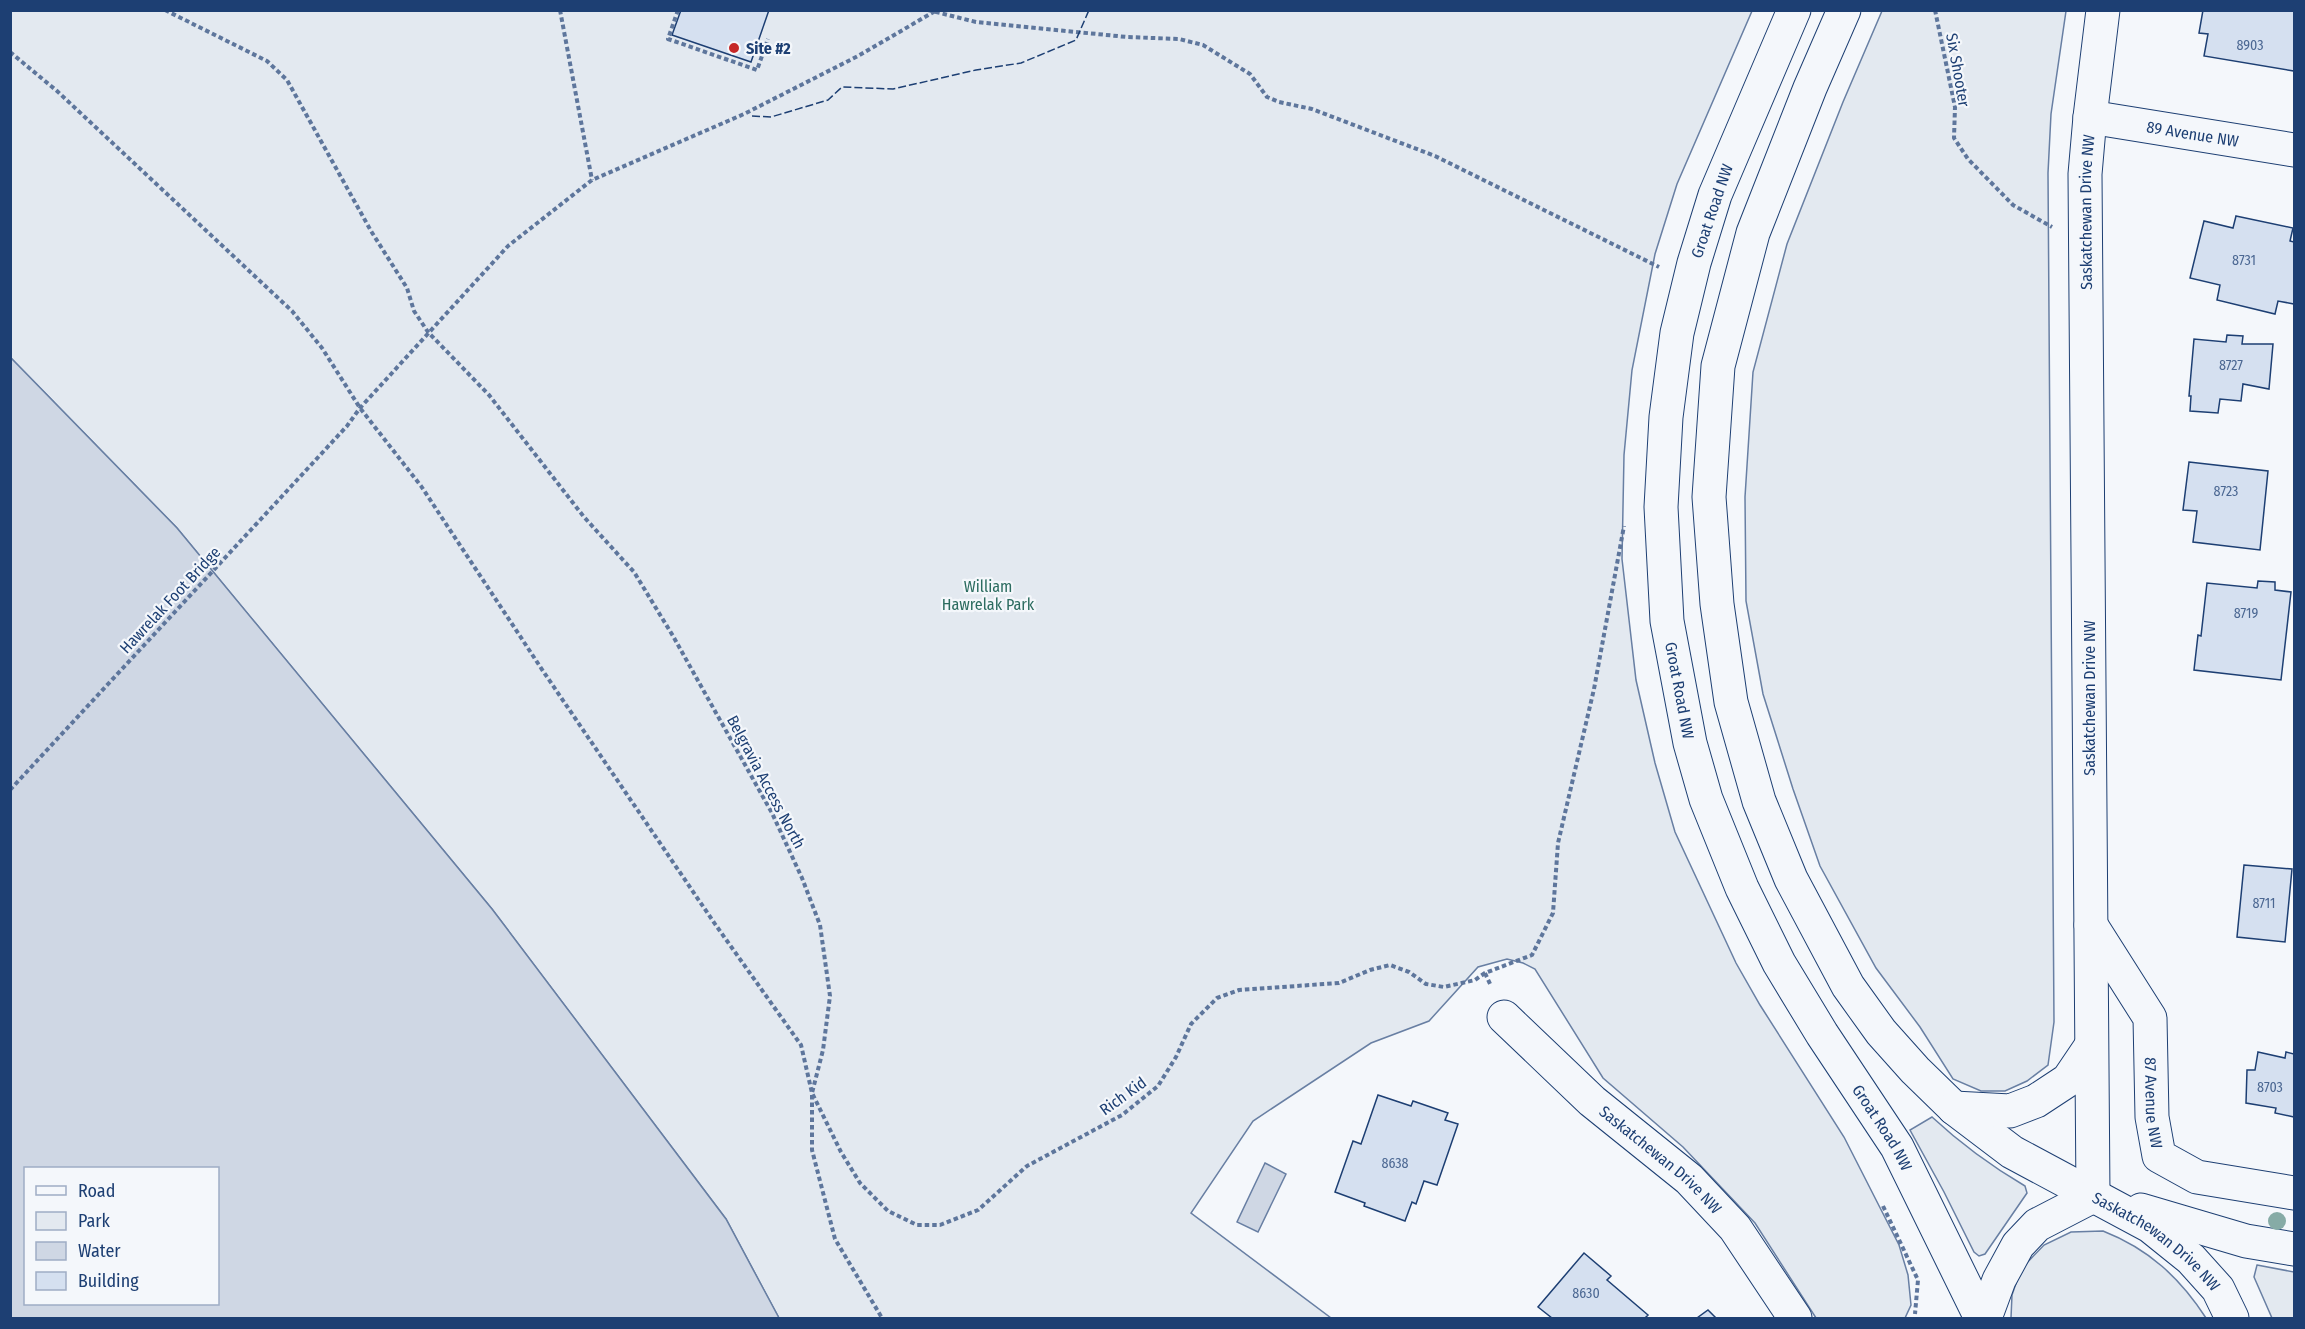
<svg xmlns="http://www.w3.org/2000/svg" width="2305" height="1329" font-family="'Fira Sans Condensed',sans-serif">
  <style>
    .green { fill: #e3e9f0; stroke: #687fa3; stroke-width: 1.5 }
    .water { fill: #cfd7e4; stroke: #687fa3; stroke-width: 1.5; fill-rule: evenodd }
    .building { fill: #d5e0f0; stroke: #1d3f73; stroke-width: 1.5 }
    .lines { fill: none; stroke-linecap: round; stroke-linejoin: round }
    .minor-casing { stroke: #1d3f73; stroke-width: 35 }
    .major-casing { stroke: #1d3f73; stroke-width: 35 }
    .path { stroke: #5e769c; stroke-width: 4; stroke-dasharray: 4.5 3; stroke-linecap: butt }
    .minor { stroke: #f4f7fb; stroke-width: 33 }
    .major { stroke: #f4f7fb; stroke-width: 33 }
    .fence { stroke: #1d3f73; stroke-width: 1.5; stroke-dasharray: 8 3; stroke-linecap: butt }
    .tree { fill: #86aba6 }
    .poi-dot { fill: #c62828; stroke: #f4f7fb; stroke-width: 2 }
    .labels { text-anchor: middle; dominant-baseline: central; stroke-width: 4.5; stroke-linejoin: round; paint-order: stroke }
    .number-label { font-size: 14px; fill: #4b6792 }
    .poi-label { font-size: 16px; font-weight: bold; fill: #1d3f73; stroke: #f4f7fb; text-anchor: start }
    .street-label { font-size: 16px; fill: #1d3f73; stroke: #f4f7fb }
    .park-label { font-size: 16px; fill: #2c6c60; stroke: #f4f7fb }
  </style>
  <rect width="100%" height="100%" fill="#f4f7fb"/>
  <path class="green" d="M10 11H1752L1677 184 1655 254 1632 370 1624 455 1622 559 1636 680 1655 763 1675 832 1736 963 1760 1005 1844 1137 1899 1245 1908 1275 1911 1305 1905 1318H1816L1755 1223 1683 1147 1603 1078 1535 969 1523 963 1507 959 1478 967 1429 1021 1371 1043 1253 1121 1191 1213 1331 1318H779L726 1219 492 909 177 528 11 358Z
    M1882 11H2066L2051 114 2048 173 2054 1022 2048 1065 2027 1081 2005 1091H1981L1953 1079 1920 1027 1876 968 1820 866 1793 789 1763 694 1746 601 1745 497 1753 372 1787 244 1843 102Z
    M1932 1117C1961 1144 1991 1166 2025 1186L2027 1193 1985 1254 1979 1256 1974 1252 1944 1192 1910 1130Z
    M2103 1231C2149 1249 2180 1278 2206 1318H2011L2012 1295 2021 1269 2044 1245 2071 1232Z
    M2257 1265 2294 1272V1318H2272L2254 1277Z"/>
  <path class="water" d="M11 358 177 528 492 909 726 1219 779 1318H11ZM26 1168H218V1304H26Z
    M1265 1163 1286 1174 1258 1232 1237 1222Z"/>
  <path class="building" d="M681 10H769L751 62 672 35Z
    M2203 10H2294V71L2204 56 2208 34 2199 33Z
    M2236 216 2293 228 2290 241 2294 242V304L2278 301 2275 314 2217 300 2220 285 2190 278 2204 221 2233 228Z
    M2227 335 2243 336 2242 344H2273L2269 389 2243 384 2241 401 2220 399 2218 413 2190 411 2191 396H2189L2194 339 2226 342Z
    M2189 462 2268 471 2260 550 2193 542 2197 511 2183 510Z
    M2258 581 2275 582V590L2291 592 2281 680 2194 670 2198 635 2201 636 2207 583 2257 588Z
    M2244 865 2292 869 2285 942 2237 937Z
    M2258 1052 2285 1058 2286 1052 2294 1054V1117L2275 1113 2276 1108 2246 1103 2247 1070H2255Z
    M1378 1095 1411 1106 1413 1101 1448 1113 1445 1120 1458 1124 1437 1185 1424 1181 1416 1204 1412 1202 1405 1221 1364 1206 1365 1203 1335 1192 1353 1141 1361 1144Z
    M1584 1253 1611 1276 1607 1280 1648 1315 1645 1318H1552L1538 1307Z
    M1708 1310 1716 1318H1697Z"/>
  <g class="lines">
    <g class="minor-casing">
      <g id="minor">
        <path id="s1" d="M2090 117 2294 150"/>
        <path id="s2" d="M2091 925 2150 1018 2152 1117 2159 1156 2197 1177 2294 1193"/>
        <path id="s3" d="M1504 1017 1592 1101 1689 1179 1735 1228 1795 1318"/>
        <path id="s4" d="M2093 1196 2085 174 2090 117 2103 10"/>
      </g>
    </g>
    <g class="major-casing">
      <g id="major">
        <path id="s5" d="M1794 10 1715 195 1694 263 1677 333 1666 417 1661 507 1667 621 1690 743 1706 799 1742 888 1779 963 1822 1034 1897 1147 1981 1318"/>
        <path id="s6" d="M1844 10 1810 88 1753 233 1718 366 1709 497 1717 604 1731 702 1759 801 1791 879 1848 986 1881 1032 1915 1070 1954 1108 2012 1152 2150 1226 2191 1259 2218 1289 2232 1318"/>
        <path d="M1954 1108 2010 1111 2036 1101 2068 1080 2091 1046"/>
        <path d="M2141 1210 2246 1241 2294 1249"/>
        <path d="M1985 1318 1999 1280 2018 1245 2037 1225 2093 1196"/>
      </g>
    </g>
    <path class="path" d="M165 10 267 61 287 80 371 231 407 288 414 311 428 332 489 395 584 517 634 572 673 636 772 813 802 878 820 925 830 996 823 1050 812 1093V1150L835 1239 882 1318
      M560 10 592 180
      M678 10 668 39 757 70 768 39
      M928 10 976 22 1127 37 1179 39 1203 45 1250 74 1267 97 1279 102 1312 109 1435 156 1659 267
      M1935 10 1955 107 1954 138 1968 159 2013 205 2052 227
      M10 52 57 91 292 311 322 348 360 408 421 486 543 671 715 924 801 1045 812 1093 841 1152 860 1183 888 1211 917 1225H940L978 1210 1027 1166 1122 1115 1158 1086 1176 1057 1191 1024 1217 998 1239 990 1339 983 1370 970 1390 965 1409 972 1426 984 1444 987 1475 980 1485 973 1532 955 1553 913 1558 843 1594 689 1624 526
      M10 790 347 426 360 408 508 246 592 180 744 114 858 56 937 10
      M1485 973 1491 986
      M1883 1206 1918 1280 1915 1314"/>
    <use href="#minor" class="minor"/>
    <use href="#major" class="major"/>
    <path class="fence" d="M752 116 771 117 828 100 842 87 893 89 976 70 1021 63 1076 40 1089 10"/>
  </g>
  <circle class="tree" cx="2277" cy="1221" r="9"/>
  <circle class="poi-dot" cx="734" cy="48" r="6"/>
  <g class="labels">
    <g class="number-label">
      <text x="2250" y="45">8903</text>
      <text x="2244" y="260">8731</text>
      <text x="2231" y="365">8727</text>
      <text x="2226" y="491">8723</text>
      <text x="2246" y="613">8719</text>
      <text x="2264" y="903">8711</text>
      <text x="2270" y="1087">8703</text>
      <text x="1395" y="1163">8638</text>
      <text x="1586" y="1293">8630</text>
    </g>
    <g class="poi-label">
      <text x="746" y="48">Site #2</text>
    </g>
    <g class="street-label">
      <text transform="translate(1958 70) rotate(80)">Six Shooter</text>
      <text stroke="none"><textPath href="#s1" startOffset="104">89 Avenue NW</textPath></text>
      <text transform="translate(1712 211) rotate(-71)">Groat Road NW</text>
      <text stroke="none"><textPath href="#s4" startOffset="984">Saskatchewan Drive NW</textPath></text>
      <text transform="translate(170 600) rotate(-47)">Hawrelak Foot Bridge</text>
      <text stroke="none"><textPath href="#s5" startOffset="704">Groat Road NW</textPath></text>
      <text transform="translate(2089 698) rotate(-90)">Saskatchewan Drive NW</text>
      <text transform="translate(766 782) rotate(62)">Belgravia Access North</text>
      <text transform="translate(1123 1096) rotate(-36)">Rich Kid</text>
      <text stroke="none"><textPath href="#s2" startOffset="195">87 Avenue NW</textPath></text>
      <text stroke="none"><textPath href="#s5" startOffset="1190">Groat Road NW</textPath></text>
      <text stroke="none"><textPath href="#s3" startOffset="212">Saskatchewan Drive NW</textPath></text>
      <text stroke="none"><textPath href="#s6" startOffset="1430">Saskatchewan Drive NW</textPath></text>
    </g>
    <g class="park-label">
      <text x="988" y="586">William<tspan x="988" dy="18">Hawrelak Park</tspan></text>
    </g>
  </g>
  <rect width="2305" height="1329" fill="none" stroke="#1d3f73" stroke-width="24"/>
  <rect x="24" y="1167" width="195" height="138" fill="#f4f7fb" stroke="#9eadc5" stroke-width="1.5"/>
  <rect x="36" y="1186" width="30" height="9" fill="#f4f7fb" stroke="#9eadc5" stroke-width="1.5"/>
  <text x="78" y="1197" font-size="18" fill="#1d3f73">Road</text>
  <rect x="36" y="1212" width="30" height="18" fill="#e3e9f0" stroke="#9eadc5" stroke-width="1.5"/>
  <text x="78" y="1227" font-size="18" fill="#1d3f73">Park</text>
  <rect x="36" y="1242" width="30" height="18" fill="#cfd7e4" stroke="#9eadc5" stroke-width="1.5"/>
  <text x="78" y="1257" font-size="18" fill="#1d3f73">Water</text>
  <rect x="36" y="1272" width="30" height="18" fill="#d5e0f0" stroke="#9eadc5" stroke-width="1.5"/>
  <text x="78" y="1287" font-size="18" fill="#1d3f73">Building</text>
</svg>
